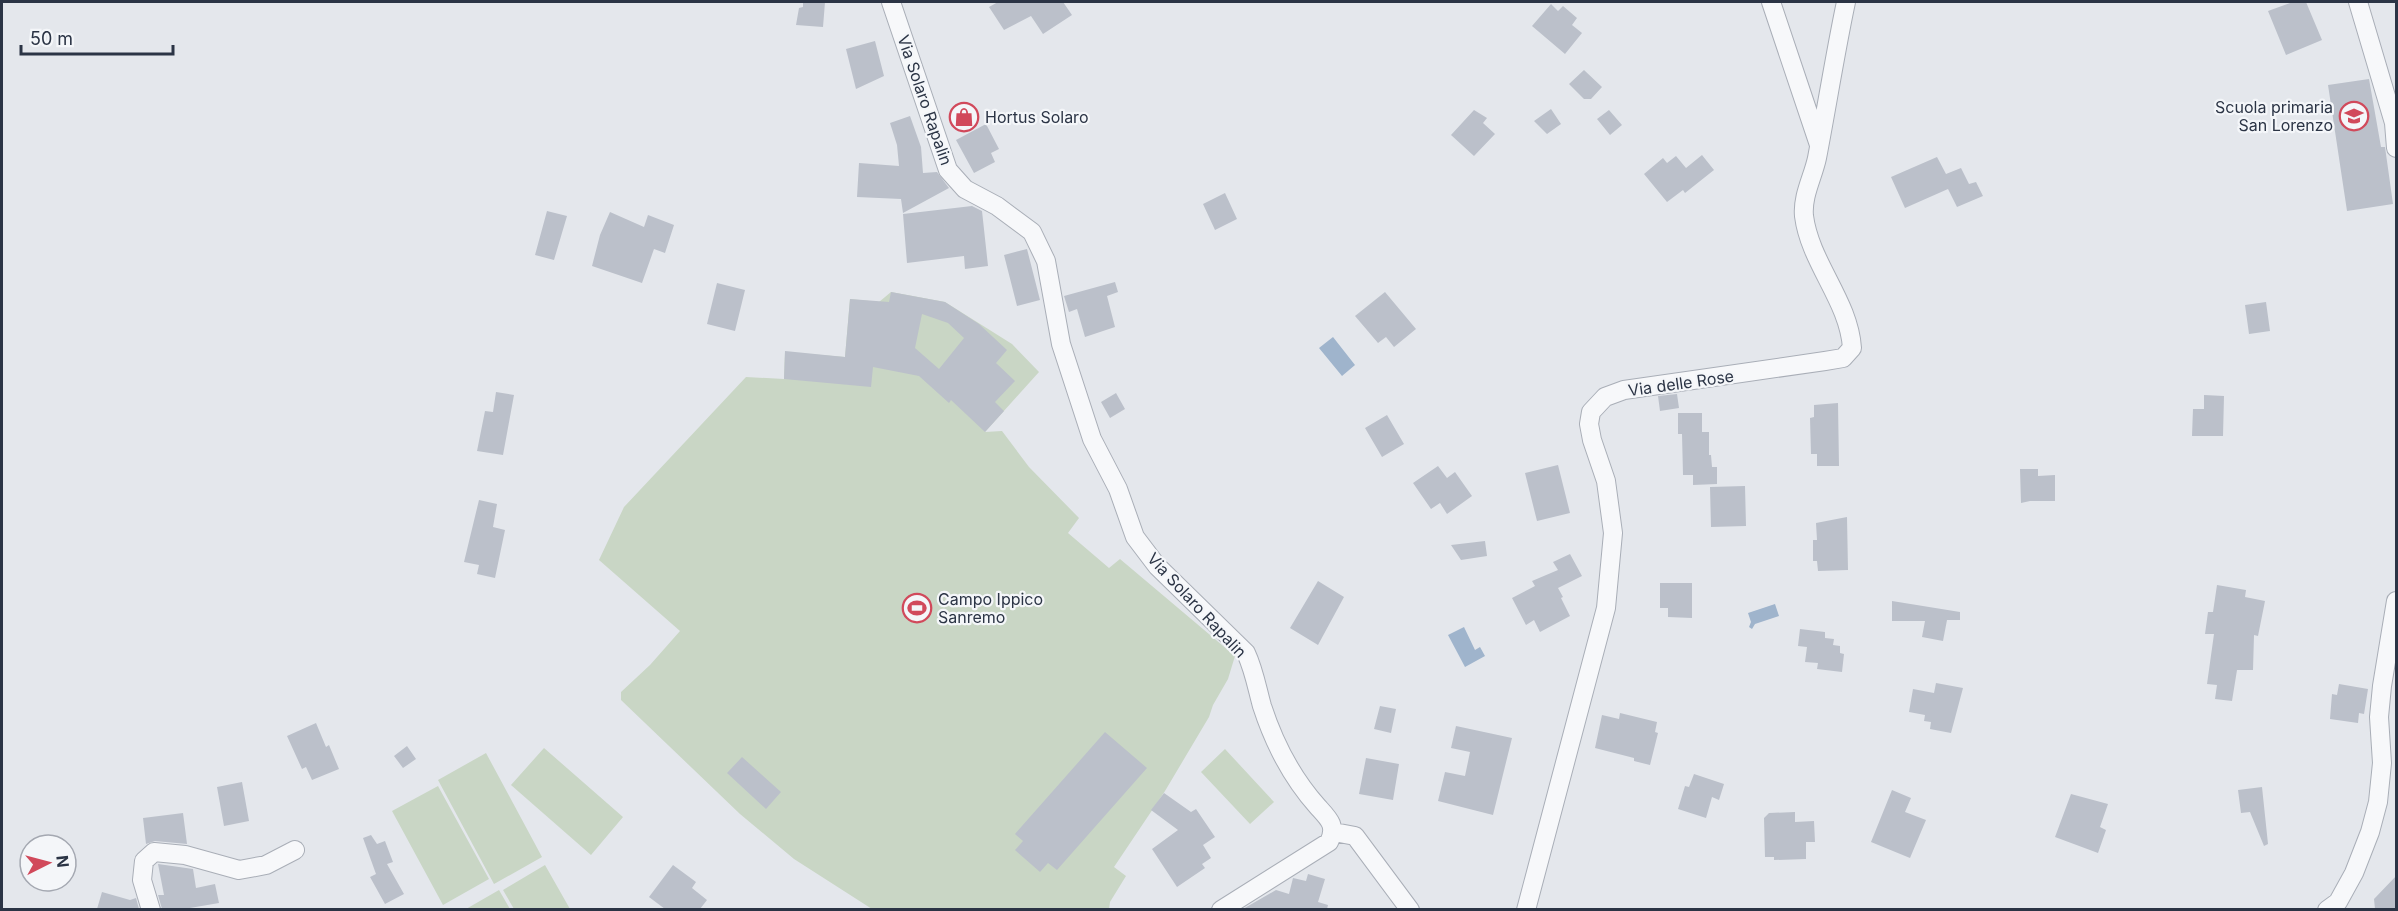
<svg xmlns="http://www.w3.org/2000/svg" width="2398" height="911" font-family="Inter,sans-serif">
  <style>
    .green { fill: #c9d6c5 }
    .water { fill: #9fb4cc }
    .building { fill: #bbc0ca; fill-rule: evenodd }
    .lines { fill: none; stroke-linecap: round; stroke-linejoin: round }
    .street-casing { stroke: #a9aeb7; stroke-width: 20 }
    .street { stroke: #f7f8fa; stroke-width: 18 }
    .labels { text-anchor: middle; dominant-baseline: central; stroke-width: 4.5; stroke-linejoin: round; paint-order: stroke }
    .street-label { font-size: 16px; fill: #2b3445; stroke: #f4f6f9 }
    .poi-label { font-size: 16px; fill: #2b3445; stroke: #f4f6f9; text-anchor: start }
  </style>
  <rect width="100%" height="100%" fill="#e4e7ec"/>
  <path class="green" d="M891 292 945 302 1012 344 1039 372 985 432 1002 431 1029 467 1079 518 1068 533 1109 568 1120 559 1235 656 1228 679 1213 705 1209 717 1165 791 1114 867 1126 876 1110 902 1109 909H872L794 859 740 814 621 700V692L650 665 680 631 599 560 624 507 746 377 784 379 785 352 845 357 850 299 879 302Z
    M544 748 623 817 591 855 511 785Z
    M1225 749 1274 802 1250 824 1201 772Z
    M486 753 542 857 494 884 438 780Z
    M438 786 489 879 443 905 392 811Z
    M545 865 570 909H514L503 890Z
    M499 890 510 909H466Z"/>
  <path class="water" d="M1333 337 1355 365 1342 376 1319 348Z
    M1775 604 1779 616 1755 624 1752 629 1749 627 1751 622 1748 613Z
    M1464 627 1475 650 1480 647 1485 656 1465 667 1448 635Z"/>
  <path class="building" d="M803 2H825L823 27 796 25 799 8 803 7Z
    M998 2H1063L1072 15 1043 34 1031 16 1004 30 989 7Z
    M2293 2H2306L2322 40 2286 55 2268 11Z
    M1551 4 1558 11 1563 6 1577 18 1572 25 1582 33 1565 54 1532 26Z
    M875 41 884 76 856 89 846 49Z
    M1584 70 1602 87 1591 99H1584L1569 84Z
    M2369 79 2381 147H2385L2393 204 2347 211 2328 85Z
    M1551 109 1561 124 1547 134 1534 121Z
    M1474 110 1487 118 1483 123 1495 134 1474 156 1451 135Z
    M1609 110 1622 125 1610 135 1597 119Z
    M910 116 921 147 923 173 937 172 949 188 903 213 901 199 857 197 859 163 899 166 897 145 890 123Z
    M986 124 999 149 991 153 995 162 974 173 956 140Z
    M1702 155 1714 170 1685 193 1683 190 1667 202 1644 174 1663 158 1667 163 1676 156 1686 168Z
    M1937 157 1946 174 1961 168 1969 184 1976 182 1983 196 1957 207 1948 189 1905 208 1891 177Z
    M1225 193 1237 219 1215 230 1203 204Z
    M972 206 982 211 988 266 965 269 964 256 907 263 903 214Z
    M547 211 567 216 554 260 535 255Z
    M610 212 644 227 648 215 674 225 665 253 654 249 642 283 592 266 600 235Z
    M1027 249 1040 300 1017 306 1004 255Z
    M1115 282 1118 292 1107 296 1115 327 1085 337 1077 309 1069 312 1064 296Z
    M717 283 745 290 735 331 707 324Z
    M891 292 945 302 979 324 1007 350 996 363 1015 381 995 402 1004 411 985 432 951 400 949 403 919 376 873 367 871 387 784 379 785 351 845 357 850 299 889 302ZM922 314 948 323 964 338 939 369 915 348Z
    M1385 292 1416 329 1394 347 1386 337 1378 343 1355 316Z
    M2266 302 2270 331 2249 334 2245 305Z
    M496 392 514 395 503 455 477 451 485 411 493 412Z
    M1116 393 1125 409 1110 418 1101 402Z
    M1677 394 1679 408 1660 411 1658 396Z
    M2204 395 2224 396 2223 436H2192L2193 409H2204Z
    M1838 403 1839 466H1817V454H1811L1810 418 1814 417V405Z
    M1678 413H1702V432H1709V455H1711L1712 467H1717V484L1693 485V475H1683L1682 434H1678Z
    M1387 415 1404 444 1382 457 1365 428Z
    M1558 465 1570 513 1537 521 1525 473Z
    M1438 466 1447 478 1455 472 1472 496 1447 514 1440 503 1431 509 1413 483Z
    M2020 469H2038V476L2055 475V501H2030L2021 503Z
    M1745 486 1746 526 1711 527 1710 487Z
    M479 500 497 504 493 527 505 530 495 578 477 574 479 565 464 562Z
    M1847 517 1848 570 1818 571 1817 561H1813V540H1817L1816 523Z
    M1485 541 1487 556 1461 560 1451 545Z
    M1570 554 1582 576 1558 588 1563 597 1561 598 1570 616 1540 632 1534 620 1526 625 1512 598 1535 586 1532 581 1558 570 1553 562Z
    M1318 581 1344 597 1318 645 1290 628Z
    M1660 583H1692V618L1668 617V608H1660Z
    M2217 585 2246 590 2245 597 2265 601 2258 636 2254 635 2253 670H2237L2232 701 2215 699 2217 685 2207 684 2214 634H2205L2208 612H2213Z
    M1892 601 1960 612V620H1947L1943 641 1922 637 1925 621H1892Z
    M1800 629 1825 632V638L1834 639 1833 645 1840 646V653L1844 654 1842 672 1817 669 1818 663 1805 662 1807 647 1798 646Z
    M1936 683 1963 688 1951 733 1930 729 1931 722 1924 721 1925 715 1909 712 1913 689 1934 693Z
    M2339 684 2368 689 2364 714 2359 713 2358 723 2330 719 2332 694 2337 695Z
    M1380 706 1396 709 1391 733 1374 729Z
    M1620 713 1657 722 1655 732 1658 733 1650 765 1634 761V758L1595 748 1602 715 1619 719Z
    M316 723 326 747 329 745 339 769 312 780 306 767 302 769 287 736Z
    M1456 726 1512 738 1493 815 1438 801 1445 772 1465 776 1470 752 1451 748Z
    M1105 732 1147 768 1057 870 1048 863 1040 872 1015 850 1023 841 1015 834Z
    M407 746 416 759 403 768 394 756Z
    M742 757 781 792 766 809 727 773Z
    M1366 758 1399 764 1393 800 1359 794Z
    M1694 774 1724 784 1719 800 1712 797 1706 818 1678 809 1685 786 1689 787Z
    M242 782 249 821 224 826 217 787Z
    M2262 787 2268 844 2264 846 2250 812 2241 813 2238 790Z
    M1892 790 1911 798 1905 812 1926 820 1910 858 1871 842Z
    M1164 793 1191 812 1196 809 1215 837 1203 845 1211 858 1202 864 1205 868 1177 887 1152 849 1178 830 1151 810Z
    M2071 794 2108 804 2100 827 2106 830 2098 853 2055 837Z
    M1795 812V822L1814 821 1815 842H1806V859L1774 860V857H1765L1764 818 1769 813Z
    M183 813 187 844 155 841 146 844 143 818Z
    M371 835 377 844 385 841 393 862 387 864 404 894 385 904 370 877 376 874 363 838Z
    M158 864 193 869 196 888 215 884 219 903 184 909H162L158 895H164Z
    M673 865 696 882 692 888 707 900 700 909H665L649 897Z
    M1308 874 1325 879 1318 902 1328 905 1327 909H1243L1276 890 1289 894 1293 878 1306 881Z
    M2397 875V909H2375L2374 899Z
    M102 892 130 900 136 898 139 909H97Z"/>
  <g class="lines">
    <g class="street-casing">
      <path id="street" d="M891 2 948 170 965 189 997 206 1032 232 1046 261 1061 344 1092 439 1118 489 1135 537 1157 566 1246 653C1254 670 1257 688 1262 706 1274 743 1292 778 1318 807 1329 819 1337 826 1329 842L1221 910
        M1771 2 1819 145
        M2358 2 2394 123 2396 148
        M1334 832 1355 836 1410 910
        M151 910 142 880 144 861 154 852 185 855 239 870 266 865 295 850
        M1526 910 1606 608 1613 533 1606 481 1592 440 1589 424 1591 412 1605 397 1624 390 1825 361 1843 358 1852 348C1849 301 1810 263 1804 216 1802 196 1813 177 1817 158 1827 106 1835 54 1846 2
        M2327 910 2338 902 2354 873 2370 832 2378 802 2382 763 2379 717 2382 686 2396 601"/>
    </g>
    <use href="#street" class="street"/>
  </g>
  <defs>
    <g id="school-ring" transform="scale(1.5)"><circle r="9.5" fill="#f4f6f9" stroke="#d1495b" stroke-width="1.5"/><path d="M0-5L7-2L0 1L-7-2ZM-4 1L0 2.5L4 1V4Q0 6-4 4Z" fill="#d1495b"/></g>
    <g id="shop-ring" transform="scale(1.5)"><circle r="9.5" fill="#f4f6f9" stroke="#d1495b" stroke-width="1.5"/><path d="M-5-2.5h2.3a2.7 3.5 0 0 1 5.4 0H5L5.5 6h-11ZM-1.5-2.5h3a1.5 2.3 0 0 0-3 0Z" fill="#d1495b"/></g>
    <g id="stadium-ring" transform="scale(1.5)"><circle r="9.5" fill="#f4f6f9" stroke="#d1495b" stroke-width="1.5"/><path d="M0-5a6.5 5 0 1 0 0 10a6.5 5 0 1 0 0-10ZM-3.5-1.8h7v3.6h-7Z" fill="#d1495b"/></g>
  </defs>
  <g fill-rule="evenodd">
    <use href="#school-ring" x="2354" y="116"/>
    <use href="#shop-ring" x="964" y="117"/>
    <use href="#stadium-ring" x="917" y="608"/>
  </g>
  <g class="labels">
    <g class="street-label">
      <text transform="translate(925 100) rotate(71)">Via Solaro Rapalin</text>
      <text transform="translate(1681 383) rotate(-8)">Via delle Rose</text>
      <text transform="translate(1197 605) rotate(47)">Via Solaro Rapalin</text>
    </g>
    <g class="poi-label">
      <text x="2333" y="107" text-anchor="end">Scuola primaria<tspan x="2333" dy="18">San Lorenzo</tspan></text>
      <text x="985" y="117">Hortus Solaro</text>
      <text x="938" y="599">Campo Ippico<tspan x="938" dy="18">Sanremo</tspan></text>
    </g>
  </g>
  <rect width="2398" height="911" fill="none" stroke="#2b3445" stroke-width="6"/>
  <g transform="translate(48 863) rotate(84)"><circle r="28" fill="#f4f6f9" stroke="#a4a8b1" stroke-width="1.5"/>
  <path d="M0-4.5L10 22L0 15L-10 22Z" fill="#d1495b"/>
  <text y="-9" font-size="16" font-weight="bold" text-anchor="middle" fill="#2b3445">N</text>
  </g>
  <path d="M21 45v9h152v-9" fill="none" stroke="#2b3445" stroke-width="3"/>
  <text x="30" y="45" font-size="18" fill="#2b3445" stroke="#f4f6f9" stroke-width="4.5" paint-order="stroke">50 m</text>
</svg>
